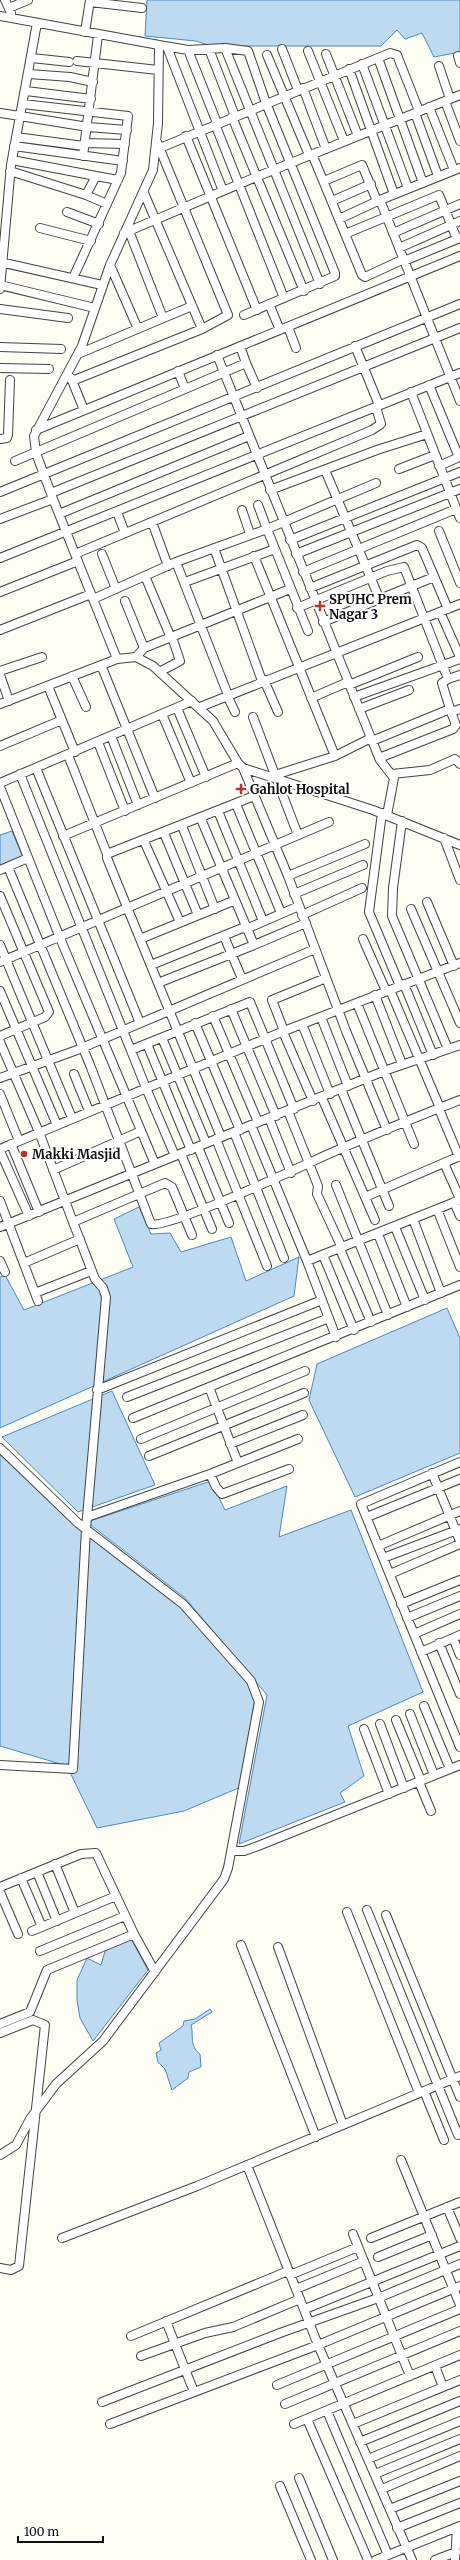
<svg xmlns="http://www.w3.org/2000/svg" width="460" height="2560" font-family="Merriweather,serif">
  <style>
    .water { fill: #bddaf1; stroke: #4a8ac2 }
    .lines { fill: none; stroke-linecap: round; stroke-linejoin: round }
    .minor-casing { stroke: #434343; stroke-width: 10 }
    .minor { stroke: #fff; stroke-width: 8 }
    .poi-dot { fill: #b53533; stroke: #fff; stroke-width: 1.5 }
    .labels { text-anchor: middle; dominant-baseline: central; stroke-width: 4; stroke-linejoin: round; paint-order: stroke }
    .poi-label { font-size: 13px; font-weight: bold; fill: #101010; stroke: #fff; text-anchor: start }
  </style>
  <rect width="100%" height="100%" fill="#fefdf4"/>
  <path class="water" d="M147 0H460V52L434 57 422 33 405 39 397 30 381 46H211L196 41 145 36Z
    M12 831 24 860 0 870V835Z
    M139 1207 151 1234 170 1233 181 1252 231 1237 246 1281 299 1257 294 1296 0 1428V1277L5 1275 24 1310 133 1267 114 1219Z
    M447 1308 460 1338V1453L355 1497 309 1400 317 1364Z
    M112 1391 155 1485 78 1512 2 1437Z
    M0 1448 51 1498 183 1604 256 1691 241 1787 184 1811 97 1828 67 1766 0 1746Z
    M211 1481 225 1510 287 1486 279 1537 351 1510 423 1692 348 1726 364 1776 340 1793 345 1802 239 1844 267 1695 185 1598 87 1522Z
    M131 1939 148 1970 93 2041 80 2018 77 2000V1980L87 1958 101 1965 106 1948Z
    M210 2009 212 2012 191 2025C194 2035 189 2046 200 2054L201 2067 189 2072 188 2078 172 2090 165 2069 158 2062 156 2053 161 2050 159 2043 183 2026 184 2021 195 2019Z"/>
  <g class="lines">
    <g class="minor-casing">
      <path id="minor" d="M5 0 11 13
        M90 2 142 8
        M9 8 28 0
        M0 16 159 45 158 123 153 170 110 265 82 346 34 436 36 453 53 499 117 659
        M85 32 90 0
        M159 45 188 50 225 48 248 51 266 103 335 273V276L244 315
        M167 47 223 191
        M225 48 320 284
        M209 49 235 116
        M282 49 298 90
        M188 50 217 123
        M308 51 344 141
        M326 54 358 136
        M267 55 309 155
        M458 56 460 63
        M32 58 69 62
        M378 58 423 183
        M77 61 158 70
        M362 64 408 188
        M439 66 450 99
        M349 69 394 194
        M29 74 70 77 93 82
        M303 88 326 149
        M26 91 91 99
        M445 101 460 141
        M23 104 128 116 121 173 73 278
        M429 107 454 170
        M0 113 20 116 37 23
        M415 113 438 176
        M232 117 304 291
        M215 124 284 298
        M186 136 257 310
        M16 137 84 146
        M85 143 125 144
        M14 146 123 161
        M160 148 390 53 397 55 419 111
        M312 154 362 275 365 277 404 259
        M83 156 98 35
        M12 160 96 176
        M460 168 380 200 460 401
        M10 171 86 195 107 204
        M324 181 362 165 377 201
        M144 193 202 329
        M86 195 96 176 118 180
        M332 201 371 184
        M67 212 99 224
        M339 219 380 200
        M40 228 91 241
        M129 231 163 318
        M124 233 256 177 460 95
        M393 233 460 204
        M345 234 439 195 457 239
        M399 248 460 221
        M404 261 460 238
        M0 262 102 285
        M110 265 138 329
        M0 285 95 308
        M0 289 11 165 20 116 88 127 127 130
        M269 304 280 330
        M0 309 68 318
        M288 327 296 348
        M355 346 379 405
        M0 347 61 349
        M78 354 192 306
        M217 355 371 738 380 760 394 778 387 815
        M246 363 257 388
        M0 368 49 369
        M71 378 84 410
        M72 381 202 329 228 315 157 142
        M429 385 458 455 457 458 439 466
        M185 389 246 363 240 346
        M411 392 460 518
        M36 430 460 256
        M0 439 7 438 8 435 10 380
        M15 461 185 389 178 371
        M399 469 435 455
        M325 470 380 600
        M270 490 377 450 427 434
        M0 492 460 304
        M51 493 460 328
        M258 505 267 529 376 483
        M242 510 250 534
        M117 512 125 533
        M59 514 249 436
        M0 519 53 499
        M152 522 168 566
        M439 531 460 583
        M290 540 460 472
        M214 548 262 681
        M75 554 372 430 381 424 376 407
        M102 554 116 589
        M296 554 460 489
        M254 556 335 756 275 775 298 835
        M0 558 460 373
        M176 562 228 695
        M303 572 456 509
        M145 576 171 638
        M185 582 275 549
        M310 588 417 545 422 548 448 609
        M0 592 78 561
        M93 599 176 562 267 529 308 631
        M125 601 144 648
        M297 608 387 571 404 567 448 679 442 683 451 712 460 709
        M440 612 460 657
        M323 622 434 577
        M0 630 91 594
        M136 657 144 648 290 589
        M101 665 155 798
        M0 671 42 657
        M159 672 180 661 172 637
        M0 675 9 701
        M72 676 86 707
        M448 679 460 675
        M264 680 278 712
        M349 685 418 657
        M48 686 75 752
        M227 695 235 712
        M354 697 460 659
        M311 698 348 682
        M0 704 117 659 136 657 153 666 213 721 238 763 243 768 373 810 460 845
        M200 707 460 604
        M177 708 206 777
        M359 709 409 690
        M162 714 191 783
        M253 717 275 775
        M111 736 138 805
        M372 741 450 709
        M98 742 125 811
        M0 746 62 720
        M68 755 107 854
        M335 756 371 738
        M379 758 453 729 456 725 451 712
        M36 768 140 1023
        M243 768 288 876 346 1031 387 1130
        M20 774 146 1088 175 1156
        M392 774 430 770 455 759 460 764
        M0 783 192 701
        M0 787 60 938 155 1164
        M236 804 281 913
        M218 811 263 921
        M382 813 369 912 400 986
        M201 819 254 945 306 923
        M402 821 393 888 392 916 448 1049
        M182 826 215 909
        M164 833 198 915
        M63 836 238 763
        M444 838 460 880
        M144 841 180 922
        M8 867 90 1065 151 1224C167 1229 287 1173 309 1163 358 1140 409 1120 460 1100
        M0 870 28 858
        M288 876 365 844
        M294 894 363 865
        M0 896 49 1012 45 1017 0 1036
        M427 902 454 966
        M411 909 460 1023
        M302 915 362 888
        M246 929 299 906
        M224 936 242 979
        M140 939 233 901
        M363 939 386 991
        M0 945 72 1118
        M0 962 329 822
        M151 965 245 927
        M158 983 107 858V854L254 796
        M404 984 433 1055
        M390 990 440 1108
        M0 991 57 1125
        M375 995 402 1064
        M357 1003 414 1144
        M231 1009 276 1116
        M213 1016 258 1122
        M321 1017 348 1086
        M195 1023 240 1130
        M302 1024 330 1094
        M284 1031 272 1000 326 978
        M283 1032 313 1101
        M162 1038 206 1143
        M0 1042 39 1132 73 1222 165 1183 172 1187 192 1235
        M147 1044 191 1150
        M131 1050 250 1002 294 1109
        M74 1074 89 1111
        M0 1078 77 1050 315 949
        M341 1089 389 1206
        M0 1094 19 1141
        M322 1098 375 1220
        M439 1109 459 1157
        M288 1111 318 1186 317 1194 342 1248
        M269 1118 291 1173
        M251 1125 307 1261 460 1200
        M234 1132 284 1258
        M221 1137 158 983 254 945
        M216 1139 267 1266
        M11 1144 39 1212
        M198 1147 229 1223
        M0 1149 284 1031 460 963
        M0 1151 29 1216
        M181 1154 212 1229
        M444 1163 460 1199
        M53 1170 141 1131
        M336 1185 388 1315
        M365 1197 460 1156
        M0 1201 38 1301
        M454 1202 460 1216
        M437 1209 460 1267
        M413 1219 441 1293
        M0 1227 384 1071 460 1045
        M395 1227 425 1300
        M378 1234 407 1307
        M340 1249 371 1322
        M323 1255 354 1330
        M0 1261 5 1272
        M307 1261 336 1337
        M24 1263 80 1239
        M35 1293 91 1271
        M209 1387 238 1463
        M97 1390 322 1300
        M127 1397 329 1318
        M133 1418 460 1285
        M141 1439 305 1371
        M230 1444 303 1415
        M0 1448 78 1523 183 1604 251 1681 259 1702 228 1868 224 1879 103 2041 56 2084 30 2119 16 2145 0 2155
        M149 1456 304 1393
        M460 1462 361 1504 460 1747
        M432 1473 460 1541
        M210 1474 216 1487 222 1494 289 1469
        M87 1517 210 1474 298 1439
        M367 1517 460 1479
        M378 1546 460 1511
        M383 1558 460 1529
        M390 1574 460 1544
        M401 1604 460 1580
        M407 1618 460 1596
        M414 1634 460 1614
        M453 1638 460 1655
        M439 1643 460 1694
        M421 1652 460 1635
        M424 1706 450 1769
        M410 1714 434 1775
        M396 1720 421 1781
        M380 1724 404 1788
        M364 1729 389 1794
        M0 1765 73 1769 86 1529 106 1297 103 1288 95 1279 73 1222
        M419 1782 431 1811
        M232 1851H244L258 1846 460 1765
        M55 1864 75 1913
        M37 1872 57 1921
        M21 1878 42 1927
        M0 1887 81 1854 96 1853 134 1934 155 1972
        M0 1892 18 1934
        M367 1910 458 2135
        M347 1912 419 2093
        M386 1915 460 2097
        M32 1931 116 1896
        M241 1945 316 2137
        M278 1947 343 2125
        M40 1951 125 1916
        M0 2024 30 2012 47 1970 134 1934
        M0 2033 33 2020 45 2025 19 2266 11 2270 0 2268
        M424 2091 444 2140
        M401 2160 460 2305
        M247 2165 318 2345 412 2560
        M447 2207 460 2238
        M353 2234 410 2376
        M62 2238 197 2186 460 2076
        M371 2238 460 2202
        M378 2257 432 2235
        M290 2275 358 2247
        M296 2289 364 2261
        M305 2309 460 2246
        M166 2321 194 2392
        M131 2336 288 2271
        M141 2356 205 2333 233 2327 300 2299
        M435 2366 443 2387
        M277 2385 460 2309
        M102 2402 280 2333 378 2298 460 2264
        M285 2404 460 2331
        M327 2411 388 2555
        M307 2419 368 2560
        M110 2424 318 2345 460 2286
        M294 2424 460 2355
        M353 2424 460 2380
        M360 2442 460 2401
        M368 2459 460 2421
        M375 2474 460 2439
        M299 2478 333 2560
        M280 2486 311 2560
        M382 2489 460 2456
        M390 2509 460 2481
        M397 2528 460 2503
        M376 2560 460 2526
        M435 2560 456 2552
        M455 2560 457 2528"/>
    </g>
    <use href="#minor" class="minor"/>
  </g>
  <g class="poi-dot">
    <path d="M318 600h4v4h4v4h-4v4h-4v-4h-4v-4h4z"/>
    <path d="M239 783h4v4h4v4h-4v4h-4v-4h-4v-4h4z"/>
    <circle cx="24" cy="1154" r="4"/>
  </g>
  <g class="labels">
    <g class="poi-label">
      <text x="329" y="599">SPUHC Prem<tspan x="329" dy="15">Nagar 3</tspan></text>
      <text x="250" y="789">Gahlot Hospital</text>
      <text x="32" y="1154">Makki Masjid</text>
    </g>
  </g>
  <path d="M18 2536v6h85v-6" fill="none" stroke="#101010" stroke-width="2"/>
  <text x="24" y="2536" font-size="12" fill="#101010" stroke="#ffffff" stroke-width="3" paint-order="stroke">100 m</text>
</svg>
